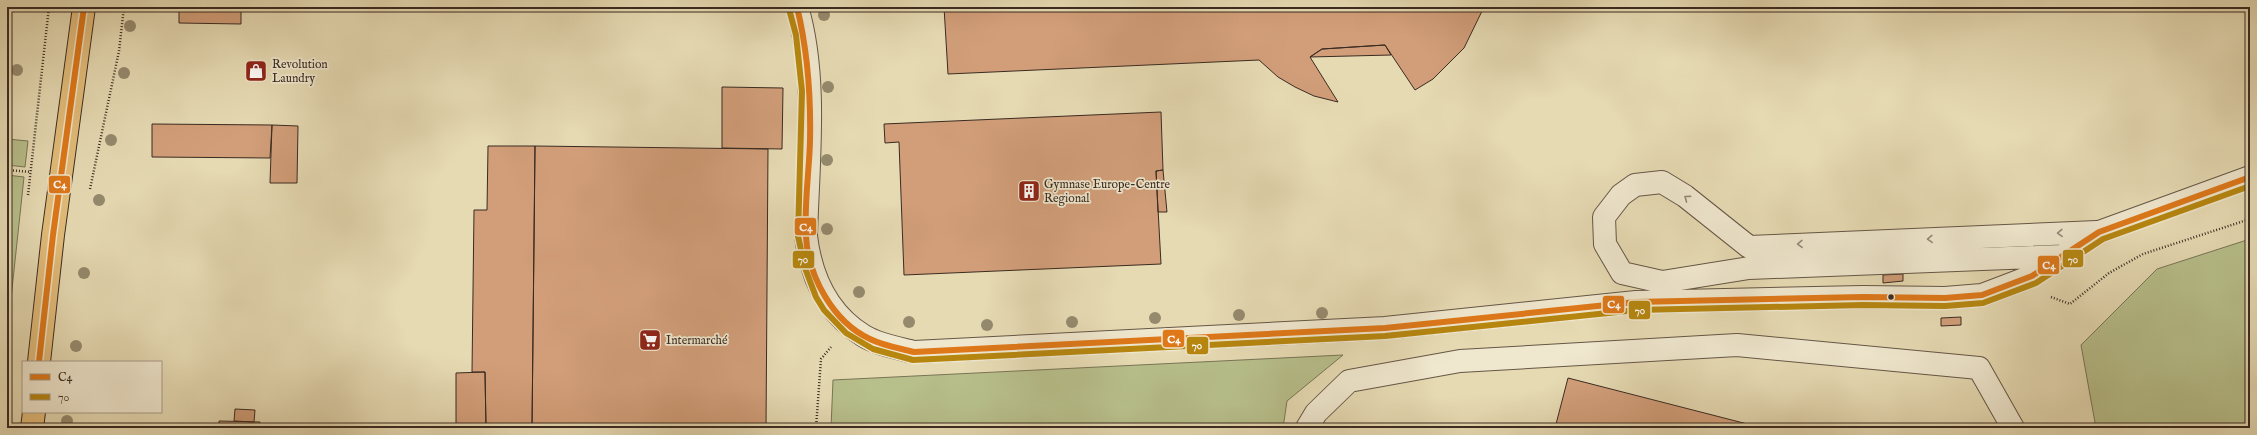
<svg xmlns="http://www.w3.org/2000/svg" width="2257" height="435" font-family="'IM FELL English',serif">
  <style>
    .green { fill: #b7bf8b; stroke: #787556 }
    .building { fill: #d19e79; stroke: #3a2b21 }
    .lines { fill: none; stroke-linecap: round; stroke-linejoin: round }
    .minor-casing { stroke: #655746; stroke-width: 24 }
    .major-casing { stroke: #3a2b21; stroke-width: 24 }
    .path { stroke: #3a2b21; stroke-width: 2.5; stroke-dasharray: 1 2; stroke-linecap: butt }
    .minor { stroke: #efe7ce; stroke-width: 22 }
    .major { stroke: #e3bd7a; stroke-width: 22 }
    .bus-1-casing { stroke: #efe7ce; stroke-width: 9 }
    .bus-2-casing { stroke: #efe7ce; stroke-width: 9 }
    .bus-1 { stroke: #de7819; stroke-width: 6 }
    .bus-2 { stroke: #b6860f; stroke-width: 6 }
    .tree { fill: #958a6e }
    .oneway { stroke: #948978 }
    .bus-dot { fill: #3a2b21; stroke: #efe7ce; stroke-width: 1.5 }
    .labels { text-anchor: middle; dominant-baseline: central; stroke-width: 3.5; stroke-linejoin: round; paint-order: stroke }
    .poi-label { font-size: 12px; fill: #3a2b21; stroke: #efe7ce; text-anchor: start }
    .line-badge { stroke: #efe7ce; stroke-width: 1.5 }
    .badge-label { font-size: 11px; text-anchor: middle; font-weight: bold; fill: #fff }
  </style>
  <rect width="100%" height="100%" fill="#e6dab3"/>
  <filter id="stains"><feTurbulence type="fractalNoise" baseFrequency=".005" numOctaves="4"/><feColorMatrix values="0 0 0 0 .2 0 0 0 0 .09 0 0 0 0 .02 0 0 0 .5 -.17"/></filter>
  <radialGradient id="worn" r=".72"><stop offset=".6" stop-color="#630" stop-opacity="0"/><stop offset="1" stop-color="#630" stop-opacity=".3"/></radialGradient>
  <path class="green" d="M7 139 28 141 25 167 7 165Z
    M7 175 24 177 7 336Z
    M2250 239V428H2096L2081 345 2157 269Z
    M1343 355 1287 401 1283 428H831L833 380Z"/>
  <path class="building" d="M179 7H241V24L179 23Z
    M944 7H1484L1464 48 1433 79 1415 90 1385 45 1322 49 1310 57 1338 102 1314 96 1295 87 1278 77 1259 60 948 74Z
    M1385 45 1391 55 1310 57 1322 49Z
    M722 87 783 88 782 149 722 148Z
    M1161 112 1163 170 1156 171 1161 264 904 275 899 142 885 143 884 124Z
    M152 124 272 125 270 158 152 157Z
    M272 125 298 126 297 183H270Z
    M488 146H535L532 428H486L485 372H472L474 210H487Z
    M535 146 768 149 766 428H532Z
    M1163 170 1167 212H1158L1156 171Z
    M1903 274V281L1883 283V275Z
    M1961 317V325L1941 326V318Z
    M485 372 486 428H456V373Z
    M1568 378 1763 428H1555Z
    M235 409 255 410 254 422 234 421Z
    M219 421 260 422V428H219Z"/>
  <g class="lines">
    <g class="minor-casing">
      <path id="minor" d="M797 7C818 77 808 163 806 236 811 277 828 314 864 336 879 345 898 348 914 352L1385 328 1636 302 1863 297 1945 298 1982 295 2032 276 2099 232 2250 177
        M2062 256 1749 268 1662 282 1622 273 1605 244 1604 217 1621 195 1635 185 1662 182 1685 196 1749 247 2097 232
        M1307 428 1316 413 1349 381 1460 361 1737 345 1979 368 2013 428"/>
    </g>
    <g class="major-casing">
      <path id="major" d="M39 362 53 235 84 7
        M32 428 34 412"/>
    </g>
    <path class="path" d="M7 170 31 172
      M90 189 119 51 124 7
      M28 195 49 7
      M2051 297 2070 304 2109 273 2143 254 2250 219
      M7 382 9 361
      M816 428 821 359 831 347"/>
    <use href="#minor" class="minor"/>
    <use href="#major" class="major"/>
    <g class="bus-1-casing">
      <path id="bus-1" d="M797 7C808 52 811 96 810 142 809 173 804 205 806 236 808 276 833 322 870 339 884 346 899 348 914 352L1385 328 1636 302 1863 297 1945 298 1982 295 2032 276 2099 232 2250 177
        M39 362 53 235 84 7"/>
    </g>
    <g class="bus-2-casing">
      <path id="bus-2" d="M789 9 796 35 802 91 798 236 805 268 816 297 824 310 846 333 873 349 913 360 1385 336 1637 310 1863 305 1945 306 1983 303 2036 283 2103 239 2250 186"/>
    </g>
    <use href="#bus-1" class="bus-1"/>
    <use href="#bus-2" class="bus-2"/>
  </g>
  <g class="tree">
    <circle cx="824" cy="15" r="6"/>
    <circle cx="130" cy="26" r="6"/>
    <circle cx="17" cy="70" r="6"/>
    <circle cx="124" cy="73" r="6"/>
    <circle cx="828" cy="87" r="6"/>
    <circle cx="111" cy="140" r="6"/>
    <circle cx="827" cy="160" r="6"/>
    <circle cx="99" cy="200" r="6"/>
    <circle cx="827" cy="229" r="6"/>
    <circle cx="84" cy="273" r="6"/>
    <circle cx="859" cy="292" r="6"/>
    <circle cx="1322" cy="313" r="6"/>
    <circle cx="1239" cy="315" r="6"/>
    <circle cx="1155" cy="318" r="6"/>
    <circle cx="909" cy="322" r="6"/>
    <circle cx="1072" cy="322" r="6"/>
    <circle cx="987" cy="325" r="6"/>
    <circle cx="76" cy="346" r="6"/>
    <circle cx="67" cy="421" r="6"/>
  </g>
  <defs><path id="oneway-chevron" d="M-2-3.5L2.5 0L-2 3.5" fill="none" stroke-width="1.6" stroke-linecap="round" stroke-linejoin="round"/></defs>
  <g class="oneway">
    <use href="#oneway-chevron" transform="translate(1687 198) rotate(-144)"/>
    <use href="#oneway-chevron" transform="translate(2060 233) rotate(178)"/>
    <use href="#oneway-chevron" transform="translate(1930 239) rotate(178)"/>
    <use href="#oneway-chevron" transform="translate(1800 244) rotate(178)"/>
  </g>
  <defs>
    <g id="shop-square" transform="scale(1.15)"><rect x="-9" y="-9" width="18" height="18" rx="4" fill="#8f2418" stroke="#efe7ce"/><path d="M-5-2.5h2.3a2.7 3.5 0 0 1 5.4 0H5L5.5 6h-11ZM-1.5-2.5h3a1.5 2.3 0 0 0-3 0Z" fill="#fff"/></g>
    <g id="building-square" transform="scale(1.15)"><rect x="-9" y="-9" width="18" height="18" rx="4" fill="#8f2418" stroke="#efe7ce"/><path d="M-4-6H4V6H1V3H-1V6H-4ZM-2.5-4.3h1.7v1.8h-1.7ZM.8-4.3h1.7v1.8H.8ZM-2.5-1h1.7V.8h-1.7ZM.8-1h1.7V.8H.8Z" fill="#fff"/></g>
    <g id="supermarket-square" transform="scale(1.15)"><rect x="-9" y="-9" width="18" height="18" rx="4" fill="#8f2418" stroke="#efe7ce"/><path d="M-6-5.5h2.5l.6 2H6L4.5 2H-2.5L-4.4-4H-6ZM-1.5 3.2a1.3 1.3 0 1 0 .1 0ZM3 3.2a1.3 1.3 0 1 0 .1 0Z" fill="#fff"/></g>
  </defs>
  <g fill-rule="evenodd">
    <use href="#shop-square" x="256" y="71"/>
    <use href="#building-square" x="1029" y="191"/>
    <use href="#supermarket-square" x="650" y="340"/>
  </g>
  <circle class="bus-dot" cx="1891" cy="297" r="3.5"/>
  <g class="labels">
    <g class="poi-label">
      <text x="272" y="64">Revolution<tspan x="272" dy="14">Laundry</tspan></text>
      <text x="1044" y="184">Gymnase Europe-Centre<tspan x="1044" dy="14">Regional</tspan></text>
      <text x="666" y="340">Intermarché</text>
    </g>
  </g>
  <g class="line-badge">
    <rect x="48" y="175" width="23" height="19" rx="4" fill="#de7819"/>
    <rect x="794" y="217" width="23" height="19" rx="4" fill="#de7819"/>
    <rect x="2062" y="249" width="22" height="19" rx="4" fill="#b6860f"/>
    <rect x="792" y="250" width="23" height="19" rx="4" fill="#b6860f"/>
    <rect x="2037" y="255" width="23" height="20" rx="4" fill="#de7819"/>
    <rect x="1602" y="295" width="23" height="19" rx="4" fill="#de7819"/>
    <rect x="1628" y="300" width="23" height="20" rx="4" fill="#b6860f"/>
    <rect x="1162" y="329" width="23" height="19" rx="4" fill="#de7819"/>
    <rect x="1186" y="336" width="23" height="19" rx="4" fill="#b6860f"/>
  </g>
  <g class="badge-label">
    <text x="60" y="188">C4</text>
    <text x="806" y="231">C4</text>
    <text x="2073" y="263">70</text>
    <text x="803" y="263">70</text>
    <text x="2049" y="269">C4</text>
    <text x="1614" y="308">C4</text>
    <text x="1640" y="314">70</text>
    <text x="1174" y="343">C4</text>
    <text x="1197" y="349">70</text>
  </g>
  <rect width="2257" height="435" fill="none" stroke="#e6dab3" stroke-width="24"/>
  <rect x="8" y="8" width="2241" height="419" fill="none" stroke="#3a2b21" stroke-width="2"/>
  <rect x="12" y="12" width="2233" height="411" fill="none" stroke="#3a2b21"/>
  <rect x="22" y="361" width="140" height="52" fill="#efe7ce" stroke="#a79c89"/>
  <rect x="30" y="374" width="20" height="6" fill="#de7819" stroke="#a79c89"/>
  <text x="58" y="381" font-size="12" fill="#3a2b21">C4</text>
  <rect x="30" y="394" width="20" height="6" fill="#b6860f" stroke="#a79c89"/>
  <text x="58" y="401" font-size="12" fill="#3a2b21">70</text>
  <rect width="100%" height="100%" filter="url(#stains)"/>
  <rect width="100%" height="100%" fill="url(#worn)"/>
</svg>
